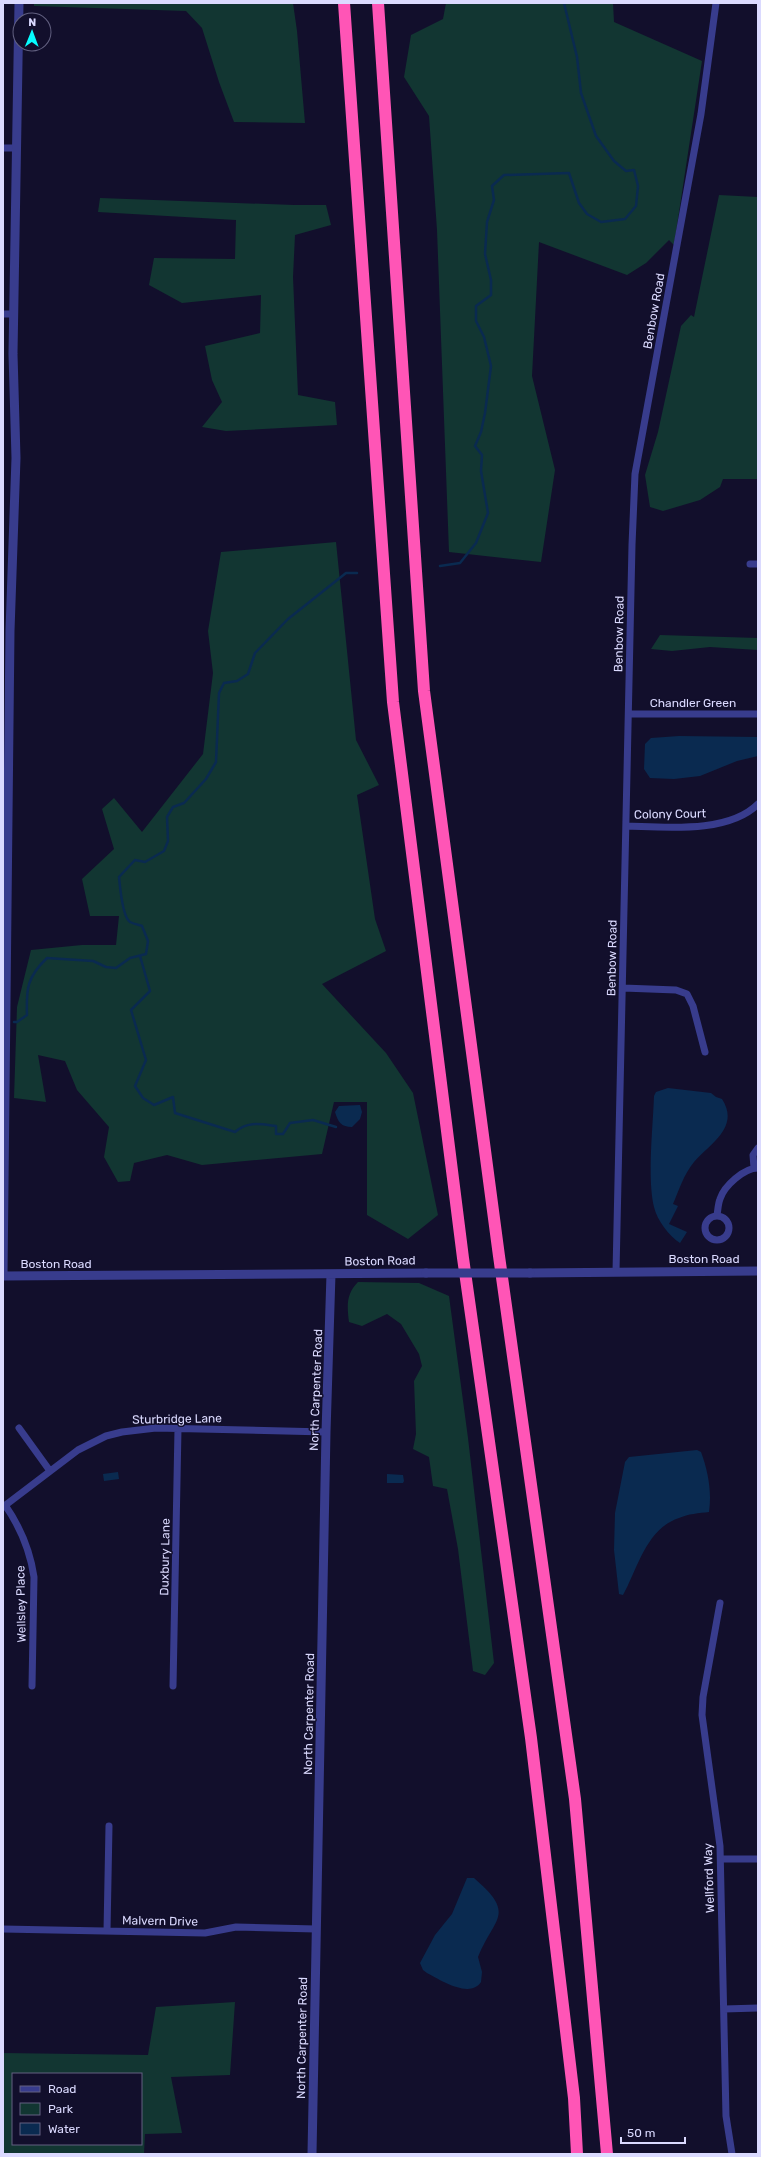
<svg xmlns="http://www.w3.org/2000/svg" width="761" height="2157" font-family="Rubik,sans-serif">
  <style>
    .green { fill: #123632; fill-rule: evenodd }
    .water { fill: #0a2a50 }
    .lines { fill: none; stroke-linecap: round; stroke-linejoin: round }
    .stream { stroke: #0a2a50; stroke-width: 2.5 }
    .minor { stroke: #383c8d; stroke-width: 7 }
    .tertiary { stroke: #383c8d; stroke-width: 9 }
    .motorway { stroke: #ff55b6; stroke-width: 12 }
    .tertiary-bridge { stroke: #383c8d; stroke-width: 9 }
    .labels { text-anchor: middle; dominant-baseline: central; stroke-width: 3; stroke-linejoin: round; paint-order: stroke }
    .street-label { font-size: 12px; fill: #dbdaff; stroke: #120f2c }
  </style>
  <rect width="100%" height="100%" fill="#120f2c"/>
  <path class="green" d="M34 3H293L297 31 305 123 234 122 219 82 202 28 186 11 34 6Z
    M446 3H613L614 22 702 61 674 245 669 240 646 263 627 275 539 242 532 376 555 470 541 562 449 552 437 230 429 116 404 77 411 35 443 19Z
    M719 195 758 197V479H723L720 487 700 500 663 511 650 507 645 475 658 432 681 326 691 315 694 317Z
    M100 198 294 205H326L331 225 295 235 293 277 298 395 335 402 337 425 226 431 202 427 222 402 212 380 205 346 260 333 261 295 182 303 149 285 154 258 235 259 236 220 98 212Z
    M336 542 356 740 379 785 357 795 375 919 386 951 322 984 386 1053 413 1093 438 1215 408 1239 367 1215V1102H334L322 1154 202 1165 167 1155 134 1163 130 1181 118 1182 104 1157 109 1127 77 1090 65 1061 38 1055 46 1102 14 1098 17 1007 31 950 82 945H116L119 916H90L82 879 114 849 102 809 114 798 142 832 203 754 213 673 208 631 221 552Z
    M660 635 758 638V650L710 647 672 651 651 649Z
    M358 1282 419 1283 449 1296 468 1438 494 1663 485 1675 473 1671 458 1549 447 1489 433 1486 429 1457 413 1449 416 1434 414 1381 422 1366 419 1354 401 1324 387 1314 362 1326 349 1322C347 1306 346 1294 358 1282Z
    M235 2002 230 2075 171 2077 182 2133 145 2134 144 2154H3V2053L148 2055 156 2007ZM13 2074H141V2144H13Z"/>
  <path class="water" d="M679 736 758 737V756L737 761 700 776 674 779 650 778 644 769 645 744 651 738Z
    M668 1088 711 1093 716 1097 722 1099C740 1127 711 1143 694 1162 684 1174 679 1190 673 1204L678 1206 669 1224 687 1232 680 1243C669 1236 657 1220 654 1207 647 1178 653 1127 654 1096L656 1092Z
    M360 1105 362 1112 360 1119 352 1127C341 1127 338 1122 335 1112L339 1106Z
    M697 1450 701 1452C708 1471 712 1491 709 1512 699 1513 688 1514 679 1518 646 1529 638 1568 623 1595L619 1594 614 1550 615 1513 625 1462 629 1457Z
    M118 1472 119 1479 104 1481 103 1474Z
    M387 1474 403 1475 404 1481 403 1483H387Z
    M467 1878H474C517 1915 494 1917 478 1957L482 1972 481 1982C470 1999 440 1980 427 1973L423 1970 420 1963 435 1935 452 1914Z"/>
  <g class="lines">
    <path class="stream" d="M440 566 460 563 476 543 488 513 481 471 482 455 475 446 481 432 485 413 491 366 484 337 476 321V306L491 295V280L485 254 487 222 494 200 492 186 504 175 569 173 579 203 587 214 601 222 625 219 636 206 638 186 634 170 626 171 614 161 596 136 581 93 577 57 564 3
      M140 956 150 991 131 1010 146 1060 135 1086 143 1098 154 1105 173 1097 175 1113 235 1132C248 1121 260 1124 276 1126V1134H283L290 1123 313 1120 336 1127
      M14 1022H17L27 1015C26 989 27 977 47 958L93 961 106 967 116 968 130 958 146 954 148 941 142 926C139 925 134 924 130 922 122 917 120 886 119 877L135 860 145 862 164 851 168 841 167 817 173 807 184 803 206 779 216 762 219 693 224 683 237 681 248 674 255 653 288 619 346 573H357"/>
    <path class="minor" d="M3 148H17
      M3 314H14
      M750 564H758
      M629 714H758
      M626 826C665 827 728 834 758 804
      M623 988 676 990 687 994 693 1006 705 1052
      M754 1168 753 1155 758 1148
      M717 1215C718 1210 718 1204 720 1199 724 1186 744 1168 758 1168
      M705 1228a12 12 0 1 1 24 0a12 12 0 1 1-24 0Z
      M616 1272 632 545 635 474 701 114 716 3
      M19 1428 50 1471
      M5 1505C21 1528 30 1550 34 1577L32 1686
      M3 1507 78 1450 106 1436 122 1432 156 1428 326 1432
      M720 1603 703 1697 702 1715 720 1846 726 2116 732 2154
      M173 1686 178 1429
      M721 1859H758
      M3 1929 205 1933 236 1927 316 1929
      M107 1931 109 1826
      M724 2009 758 2008"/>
    <path class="tertiary" d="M530 1273 758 1271
      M3 1276 10 631 16 458 13 354 19 3
      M3 1276 426 1273
      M312 2154 326 1432 331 1274"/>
    <path class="motorway" d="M344 3 393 702 463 1258 531 1738 574 2098 577 2154
      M378 3 424 691 499 1256 575 1799 607 2154"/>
    <path class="tertiary-bridge" d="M426 1273H530"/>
  </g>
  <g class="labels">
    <g class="street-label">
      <text transform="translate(654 311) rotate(-80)">Benbow Road</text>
      <text transform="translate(619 634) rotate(-89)">Benbow Road</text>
      <text x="693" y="703">Chandler Green</text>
      <text transform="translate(670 814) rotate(-1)">Colony Court</text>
      <text transform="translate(612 958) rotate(-89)">Benbow Road</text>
      <text x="704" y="1259">Boston Road</text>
      <text transform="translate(380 1261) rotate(-1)">Boston Road</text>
      <text x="56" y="1264">Boston Road</text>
      <text transform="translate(316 1390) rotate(-88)">North Carpenter Road</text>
      <text transform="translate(177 1419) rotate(-1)">Sturbridge Lane</text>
      <text transform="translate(165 1557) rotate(-89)">Duxbury Lane</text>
      <text transform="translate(21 1604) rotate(-91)">Wellsley Place</text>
      <text transform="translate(309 1714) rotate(-89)">North Carpenter Road</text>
      <text transform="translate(709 1878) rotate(-92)">Wellford Way</text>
      <text transform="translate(160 1921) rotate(1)">Malvern Drive</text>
      <text transform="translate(302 2038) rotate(-89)">North Carpenter Road</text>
    </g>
  </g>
  <rect width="761" height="2157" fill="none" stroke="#dbdaff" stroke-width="8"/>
  <rect x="12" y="2073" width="130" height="72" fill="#120f2c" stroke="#626080"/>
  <rect x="20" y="2086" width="20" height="6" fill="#383c8d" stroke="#626080"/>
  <text x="48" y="2093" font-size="12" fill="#dbdaff">Road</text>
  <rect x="20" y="2103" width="20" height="12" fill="#123632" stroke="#626080"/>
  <text x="48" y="2113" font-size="12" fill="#dbdaff">Park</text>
  <rect x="20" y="2123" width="20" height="12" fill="#0a2a50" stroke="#626080"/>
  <text x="48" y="2133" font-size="12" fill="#dbdaff">Water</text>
  <g transform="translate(32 32) rotate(1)"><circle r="19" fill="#120f2c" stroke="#626080"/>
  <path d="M0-3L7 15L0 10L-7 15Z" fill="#06fdff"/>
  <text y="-6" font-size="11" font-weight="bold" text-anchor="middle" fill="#dbdaff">N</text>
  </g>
  <path d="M621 2137v6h64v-6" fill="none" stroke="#dbdaff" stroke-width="2"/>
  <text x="627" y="2137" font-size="12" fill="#dbdaff" stroke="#120f2c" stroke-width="3" paint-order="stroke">50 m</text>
</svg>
